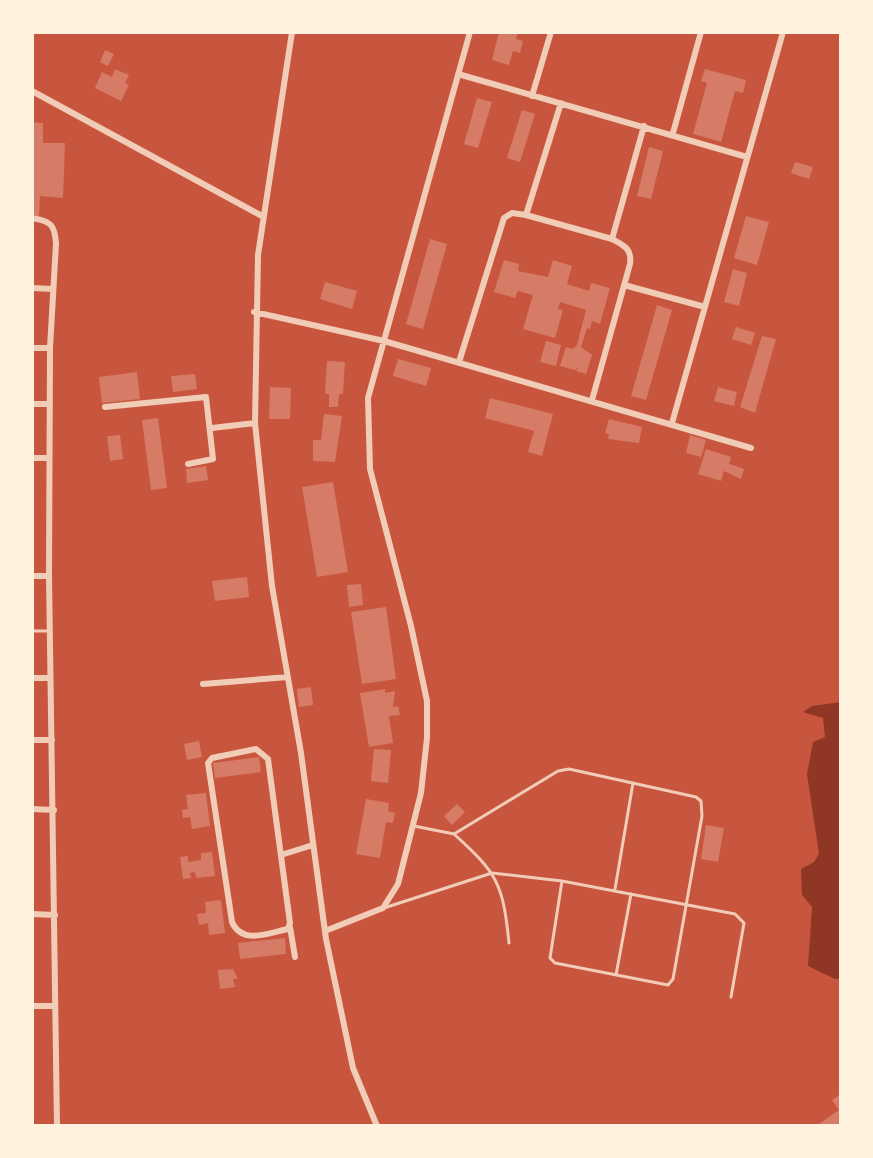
<svg xmlns="http://www.w3.org/2000/svg" width="873" height="1158" font-family="'Archivo Narrow',sans-serif">
  <style>
    .water { fill: #8f3625 }
    .building { fill: #d67c66 }
    .lines { fill: none; stroke-linecap: round; stroke-linejoin: round }
    .service { stroke: #f1ccb7; stroke-width: 3 }
    .minor { stroke: #f1ccb7; stroke-width: 6 }
  </style>
  <rect width="100%" height="100%" fill="#c8553d"/>
  <path class="water" d="M841 702V978L835 979 808 966 812 907 802 895 801 869 814 862 819 854 807 774 813 742 825 737 823 718 803 712 812 706Z"/>
  <path class="building" d="M499 32H518L516 39 523 41 520 53 513 51 509 65 492 60Z
    M105 50 114 54 108 66 100 62Z
    M115 69 129 75 125 83 129 85 121 101 95 88 102 72 112 77Z
    M705 69 746 80 743 93 735 91 721 142 693 134 707 83 701 81Z
    M477 98 492 102 478 148 464 144Z
    M522 110 535 114 520 162 507 158Z
    M32 122 43 123V143H65L63 198 40 196 39 216 32 215Z
    M649 147 663 151 651 199 637 196Z
    M795 162 813 167 809 179 791 173Z
    M746 216 769 222 757 265 734 258Z
    M430 239 447 244 423 329 406 324Z
    M504 260 519 264 518 271 548 277 553 260 572 266 567 284 589 291 591 283 610 288 600 324 592 321 590 329 587 328 581 347 592 355 586 374 576 371 578 366 575 370 560 366 566 347 573 349 577 345 586 310 560 302 558 309 563 310 555 338 523 329 533 295 518 291 515 298 494 292Z
    M733 269 747 273 739 306 724 302Z
    M325 282 357 291 352 309 320 299Z
    M657 305 672 310 646 400 631 396Z
    M736 327 755 333 751 345 732 339Z
    M762 336 776 339 755 413 740 407Z
    M546 341 561 345 556 366 540 362Z
    M398 359 431 368 426 386 393 376Z
    M327 361 345 362 343 394H339L338 407H329V394H325Z
    M137 372 140 399 102 403 99 377Z
    M195 374 197 389 173 392 171 376Z
    M270 387 291 388 290 419H269Z
    M718 387 737 392 734 406 714 401Z
    M490 398 553 414 542 456 528 452 534 431 485 418Z
    M324 414 342 416 335 462 313 461V440H321Z
    M158 418 167 488 151 490 142 420Z
    M609 419 642 427 639 443 608 439 609 434 605 433Z
    M120 435 123 459 110 461 107 436Z
    M690 435 706 440 701 457 686 453Z
    M706 449 731 457 729 464 744 469 741 479 724 471 721 481 698 474Z
    M206 466 208 480 187 483 186 469Z
    M333 482 348 572 317 577 302 487Z
    M247 577 249 597 215 601 212 581Z
    M361 584 363 605 349 607 347 585Z
    M386 607 396 679 362 684 351 612Z
    M311 687 313 705 299 707 297 689Z
    M385 689V693L395 691 393 707 398 706 400 715 389 716 393 743 369 747 360 693Z
    M199 741 202 757 187 760 184 744Z
    M374 749 391 750 388 783 371 781Z
    M259 757 261 772 215 778 213 763Z
    M206 793 210 826 192 829 190 817 183 818 182 810 188 809 186 795Z
    M366 799 389 803 388 811 395 813 393 823 386 822 380 858 356 854Z
    M457 804 465 812 452 825 444 816Z
    M706 825 724 828 718 862 701 859Z
    M212 852 215 876 196 878 195 872 190 873 191 878 183 879 180 857 188 856V862L201 860V853Z
    M221 900 225 933 209 935 208 923 199 925 197 914 206 913 205 902Z
    M285 938 286 954 240 959 238 943Z
    M233 969 238 979H233L235 987 220 989 218 970Z
    M841 1094V1126H816L839 1110 832 1100Z"/>
  <g class="lines">
    <path class="service" d="M32 631H48
      M414 826 454 834 558 771 569 769 696 797 701 801 702 816 673 979 668 985 555 963 550 958 562 881
      M454 834C498 874 503 884 509 943
      M615 889 633 783
      M384 908 492 873 562 881 735 914 744 923 731 997
      M616 975 631 894"/>
    <path class="minor" d="M292 32 258 255 255 423 272 586 301 753 326 939 353 1068 377 1126
      M458 74 747 157
      M32 91 262 216
      M532 96 551 32
      M673 133 701 32
      M526 215 612 239
      M32 218C51 221 55 225 56 244L50 348 49 576 57 1126
      M624 285 705 307
      M32 288 53 289
      M254 312 384 341 751 448
      M32 348H50
      M459 362 504 218 512 213 526 215 561 103
      M592 400 630 264C632 249 625 246 612 239L644 126
      M32 404H50
      M105 407 206 397 213 459 188 464
      M672 423 783 32
      M212 428 255 423
      M32 458H49
      M32 576H49
      M32 678H50
      M203 684 288 677
      M32 740H52
      M256 749 268 759 290 923 288 929C268 933 242 945 232 922L208 763 212 758Z
      M32 809 54 810
      M284 854 313 845
      M32 914 55 915
      M290 927 295 957
      M325 931 383 908 398 884 421 793 427 738V701L411 626 370 469 368 398 470 32
      M32 1006H55"/>
  </g>
  <rect width="873" height="1158" fill="none" stroke="#fff3e0" stroke-width="68"/>
</svg>
